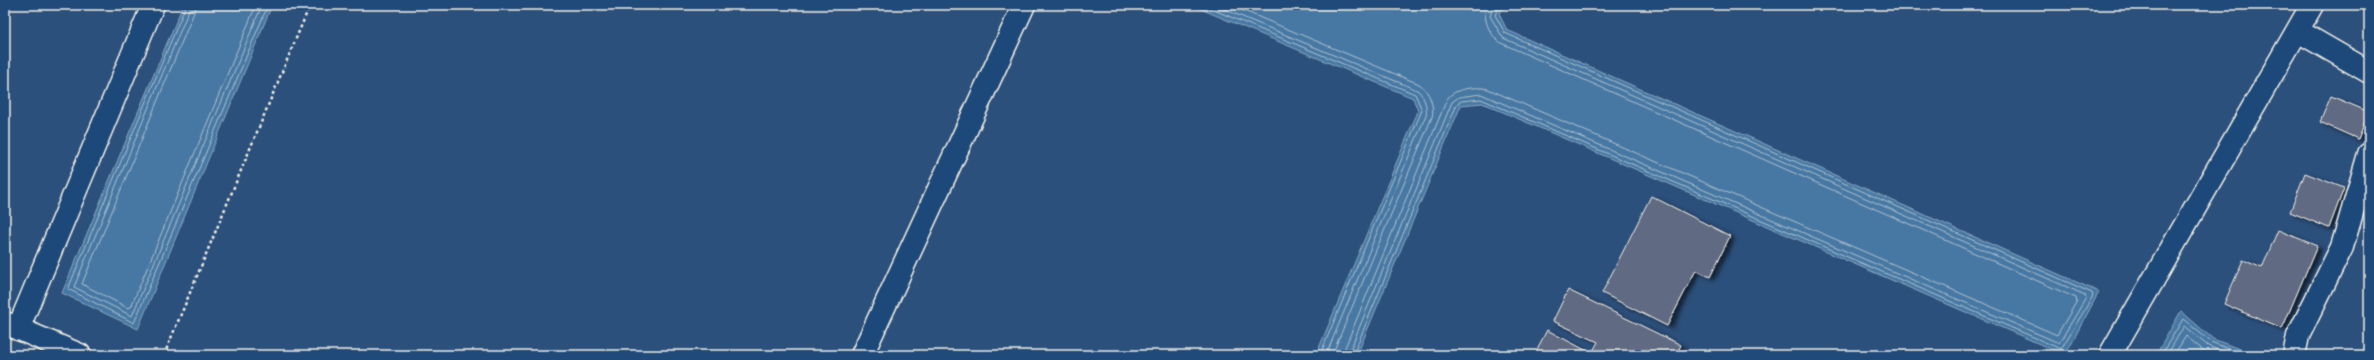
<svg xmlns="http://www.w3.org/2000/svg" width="2374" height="360" font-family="Itim,sans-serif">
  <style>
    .water { fill: #4778a4; stroke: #8ca8bf }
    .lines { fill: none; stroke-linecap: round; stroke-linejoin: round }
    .shore { stroke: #afc1cd; stroke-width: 1 }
    .building { fill: #616a82; stroke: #f4f1e8; filter: url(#shadow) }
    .street-casing { stroke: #f4f1e8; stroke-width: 25 }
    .secondary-casing { stroke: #f4f1e8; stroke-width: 25 }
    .path { stroke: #f4f1e8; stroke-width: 2.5; stroke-dasharray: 3 3; stroke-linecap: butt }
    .street { stroke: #1f4a7a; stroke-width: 22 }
    .secondary { stroke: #1f4a7a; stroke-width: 22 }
  </style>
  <defs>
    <filter id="shadow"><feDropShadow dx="4.5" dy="2.5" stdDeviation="2" flood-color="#0009"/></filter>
  </defs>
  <rect width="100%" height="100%" fill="#2c507c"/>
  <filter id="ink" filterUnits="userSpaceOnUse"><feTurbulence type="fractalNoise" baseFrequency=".025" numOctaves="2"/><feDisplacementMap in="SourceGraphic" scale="8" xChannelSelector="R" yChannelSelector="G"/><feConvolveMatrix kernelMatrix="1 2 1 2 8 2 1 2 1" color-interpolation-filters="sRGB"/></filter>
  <g filter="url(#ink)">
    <path class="water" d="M183 5H272L138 329 62 293Z
      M1191 5H1505L1499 14 1507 30 2099 292 2065 355 1482 103 1461 105 1357 355H1316L1418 111 1413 98Z
      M2181 311 2213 339 2255 355H2156Z"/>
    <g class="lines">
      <path class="shore" d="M186 5 68 289 134 323 268 5
        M191 5 74 287 132 316 262 5
        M197 5 82 284 128 308 131 307 256 5
        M1202 5 1415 94 1422 110 1320 355
        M1214 5 1417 90C1423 94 1428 107 1426 115L1326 355
        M1230 5 1419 84C1429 90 1435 107 1432 117L1332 355
        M1342 355 1447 99C1454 88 1476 86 1488 89L2057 335 2077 301 2076 298 1501 43C1490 36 1481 17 1487 5
        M1348 355 1452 102 1459 97 1481 94 2059 343 2086 298 2085 295 1503 38 1490 16 1494 5
        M1353 355 1457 104 1461 101 1481 99 2061 349 2093 296 2092 293 1505 33 1495 15 1500 5
        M2161 355 2183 319 2211 342 2244 355
        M2167 355 2184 326 2208 346 2230 355
        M2174 355 2186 336 2204 351 2213 355"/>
    </g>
    <path class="building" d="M2331 96 2369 112 2358 139 2320 122Z
      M2305 173 2344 188 2329 228 2290 212Z
      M1651 196 1730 236 1710 277 1696 270 1667 326 1602 293Z
      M2278 230 2317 246 2282 329 2224 304 2243 260 2262 268Z
      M1568 290 1681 345 1676 355H1601L1593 351 1598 342 1553 321Z
      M1547 330 1589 352 1587 355H1534Z"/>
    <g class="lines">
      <g class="street-casing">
        <path id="street" d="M2298 31 2369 72
          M18 329 153 5
          M862 355 1024 5
          M2294 355 2298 336 2342 247 2369 154"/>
      </g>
      <g class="secondary-casing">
        <path id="secondary" d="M5 323 80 355
          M2110 355 2312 5"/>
      </g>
      <path class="path" d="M164 355 310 5"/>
      <use href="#street" class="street"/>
      <use href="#secondary" class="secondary"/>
    </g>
  </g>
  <rect width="2374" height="360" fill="none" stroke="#1f4a7a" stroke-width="20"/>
  <rect x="10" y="10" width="2354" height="340" fill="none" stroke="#f4f1e8" stroke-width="1.5" filter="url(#ink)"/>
</svg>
